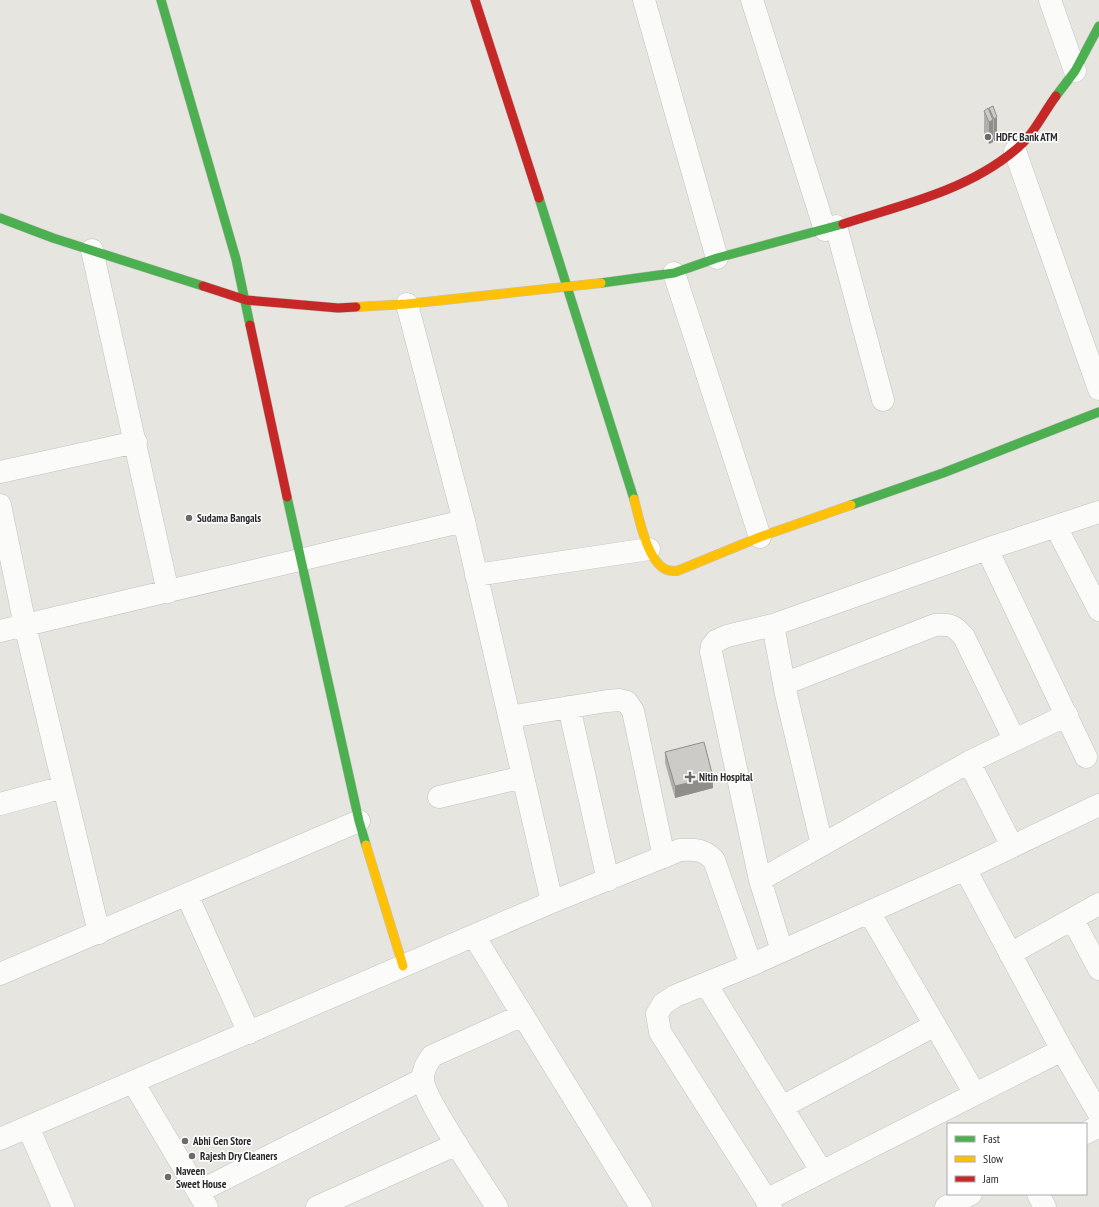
<svg xmlns="http://www.w3.org/2000/svg" width="1099" height="1207" font-family="'PT Sans Narrow',sans-serif">
  <style>
    .lines { fill: none; stroke-linecap: round; stroke-linejoin: round }
    .street-casing { stroke: #c2c1c0; stroke-width: 23 }
    .fast-casing { stroke: #c2c1c0; stroke-width: 10 }
    .slow-casing { stroke: #c2c1c0; stroke-width: 10 }
    .jam-casing { stroke: #c2c1c0; stroke-width: 10 }
    .street { stroke: #fbfbfa; stroke-width: 22 }
    .fast { stroke: #4caf50; stroke-width: 9 }
    .slow { stroke: #ffc107; stroke-width: 9 }
    .jam { stroke: #c62828; stroke-width: 9 }
    .wall { fill: #afafab }
    .shaded-wall { fill: #8f8e8b }
    .building { fill: #cccbc7; stroke: #8f8e8b }
    .poi-dot { fill: #6c6b6a; stroke: #fff; stroke-width: 1.5 }
    .labels { text-anchor: middle; dominant-baseline: central; stroke-width: 3; stroke-linejoin: round; paint-order: stroke }
    .poi-label { font-size: 11px; font-weight: bold; fill: #2a2a2a; stroke: #fff; text-anchor: start }
  </style>
  <rect width="100%" height="100%" fill="#e7e5e0"/>
  <g class="lines">
    <g class="street-casing">
      <path id="street" d="M644 0 717 258
        M752 0 825 230
        M1050 0 1075 71
        M1015 151 1099 389
        M836 226 883 400
        M92 250 168 592
        M674 273 760 537
        M407 304 464 521 552 902
        M0 472 136 442
        M0 505 25 625 99 933
        M1056 527 1099 610
        M987 549 1086 757
        M476 575 649 549
        M773 625 786 694 822 845
        M0 631 464 521
        M784 684 935 625C950 624 954 625 964 637L1014 739
        M569 707 608 880
        M509 717 607 701 619 700 627 702 633 711 664 857
        M969 762 1012 846
        M439 797 523 777
        M0 804 64 787
        M965 869 1062 1050 1099 1114
        M760 880 969 762 1067 715
        M187 895 249 1033
        M869 912 975 1094
        M1073 920 1099 969
        M474 936 641 1207
        M782 951 760 880 711 652 712 646 716 641 727 636 773 625 987 549 1099 512
        M1010 954 1099 904
        M0 974 359 821
        M706 984 822 1172
        M133 1082 207 1207
        M782 1107 935 1025
        M28 1127 63 1207
        M1086 1133 1099 1126
        M0 1139 552 902 680 850C695 849 703 849 714 860L751 965
        M198 1192 423 1079
        M1038 1194 1045 1207
        M766 1200 1062 1050
        M317 1207 457 1144
        M497 1207C484 1186 422 1097 423 1078 423 1069 427 1063 432 1056L523 1015
        M771 1207 660 1032 657 1014 663 1004 675 996 751 965 965 869 1099 805
        M946 1207 971 1194"/>
    </g>
    <g class="fast-casing">
      <path id="fast" d="M161 0 236 259 250 325
        M1056 96 1075 71 1099 26
        M539 198 634 499
        M0 218 53 238 203 286
        M601 283 674 273 717 258 843 224
        M287 497 359 821 366 845
        M851 505 943 473 1099 412"/>
    </g>
    <g class="slow-casing">
      <path id="slow" d="M356 307 407 304 601 283
        M634 499C639 518 647 560 665 569 668 571 673 571 677 571L760 537 851 505
        M366 845 403 966"/>
    </g>
    <g class="jam-casing">
      <path id="jam" d="M475 0 539 198
        M843 224C901 205 966 191 1014 151 1033 136 1042 115 1056 96
        M203 286 246 300 338 308 356 307
        M250 325 287 497"/>
    </g>
    <use href="#street" class="street"/>
    <use href="#fast" class="fast"/>
    <use href="#slow" class="slow"/>
    <use href="#jam" class="jam"/>
  </g>
  <path class="wall" d="M993 106 997 139 994 141 993 138V142L989 144 984 133V111H989V108Z
    M665 752 713 788 675 798 665 763Z"/>
  <path class="shaded-wall" d="M997 117V139L994 141V119Z
    M993 120V142L989 144V122Z
    M713 777V788L675 798V786Z"/>
  <path class="building" d="M993 106 997 117 994 119 989 108Z
    M988 108 993 120 989 122 984 111Z
    M704 742 713 777 675 786 665 752Z"/>
  <g class="poi-dot">
    <circle cx="988" cy="137" r="4"/>
    <circle cx="189" cy="518" r="4"/>
    <path d="M688 771h4v4h4v4h-4v4h-4v-4h-4v-4h4z"/>
    <circle cx="185" cy="1141" r="4"/>
    <circle cx="192" cy="1156" r="4"/>
    <circle cx="168" cy="1177" r="4"/>
  </g>
  <g class="labels">
    <g class="poi-label">
      <text x="996" y="137">HDFC Bank ATM</text>
      <text x="197" y="518">Sudama Bangals</text>
      <text x="699" y="777">Nitin Hospital</text>
      <text x="193" y="1141">Abhi Gen Store</text>
      <text x="200" y="1156">Rajesh Dry Cleaners</text>
      <text x="176" y="1171">Naveen<tspan x="176" dy="13">Sweet House</tspan></text>
    </g>
  </g>
  <rect x="947" y="1123" width="140" height="72" fill="#ffffff" stroke="#aaaaaa"/>
  <rect x="955" y="1136" width="20" height="6" fill="#4caf50" stroke="#aaaaaa"/>
  <text x="983" y="1143" font-size="12" fill="#2a2a2a">Fast</text>
  <rect x="955" y="1156" width="20" height="6" fill="#ffc107" stroke="#aaaaaa"/>
  <text x="983" y="1163" font-size="12" fill="#2a2a2a">Slow</text>
  <rect x="955" y="1176" width="20" height="6" fill="#c62828" stroke="#aaaaaa"/>
  <text x="983" y="1183" font-size="12" fill="#2a2a2a">Jam</text>
</svg>
